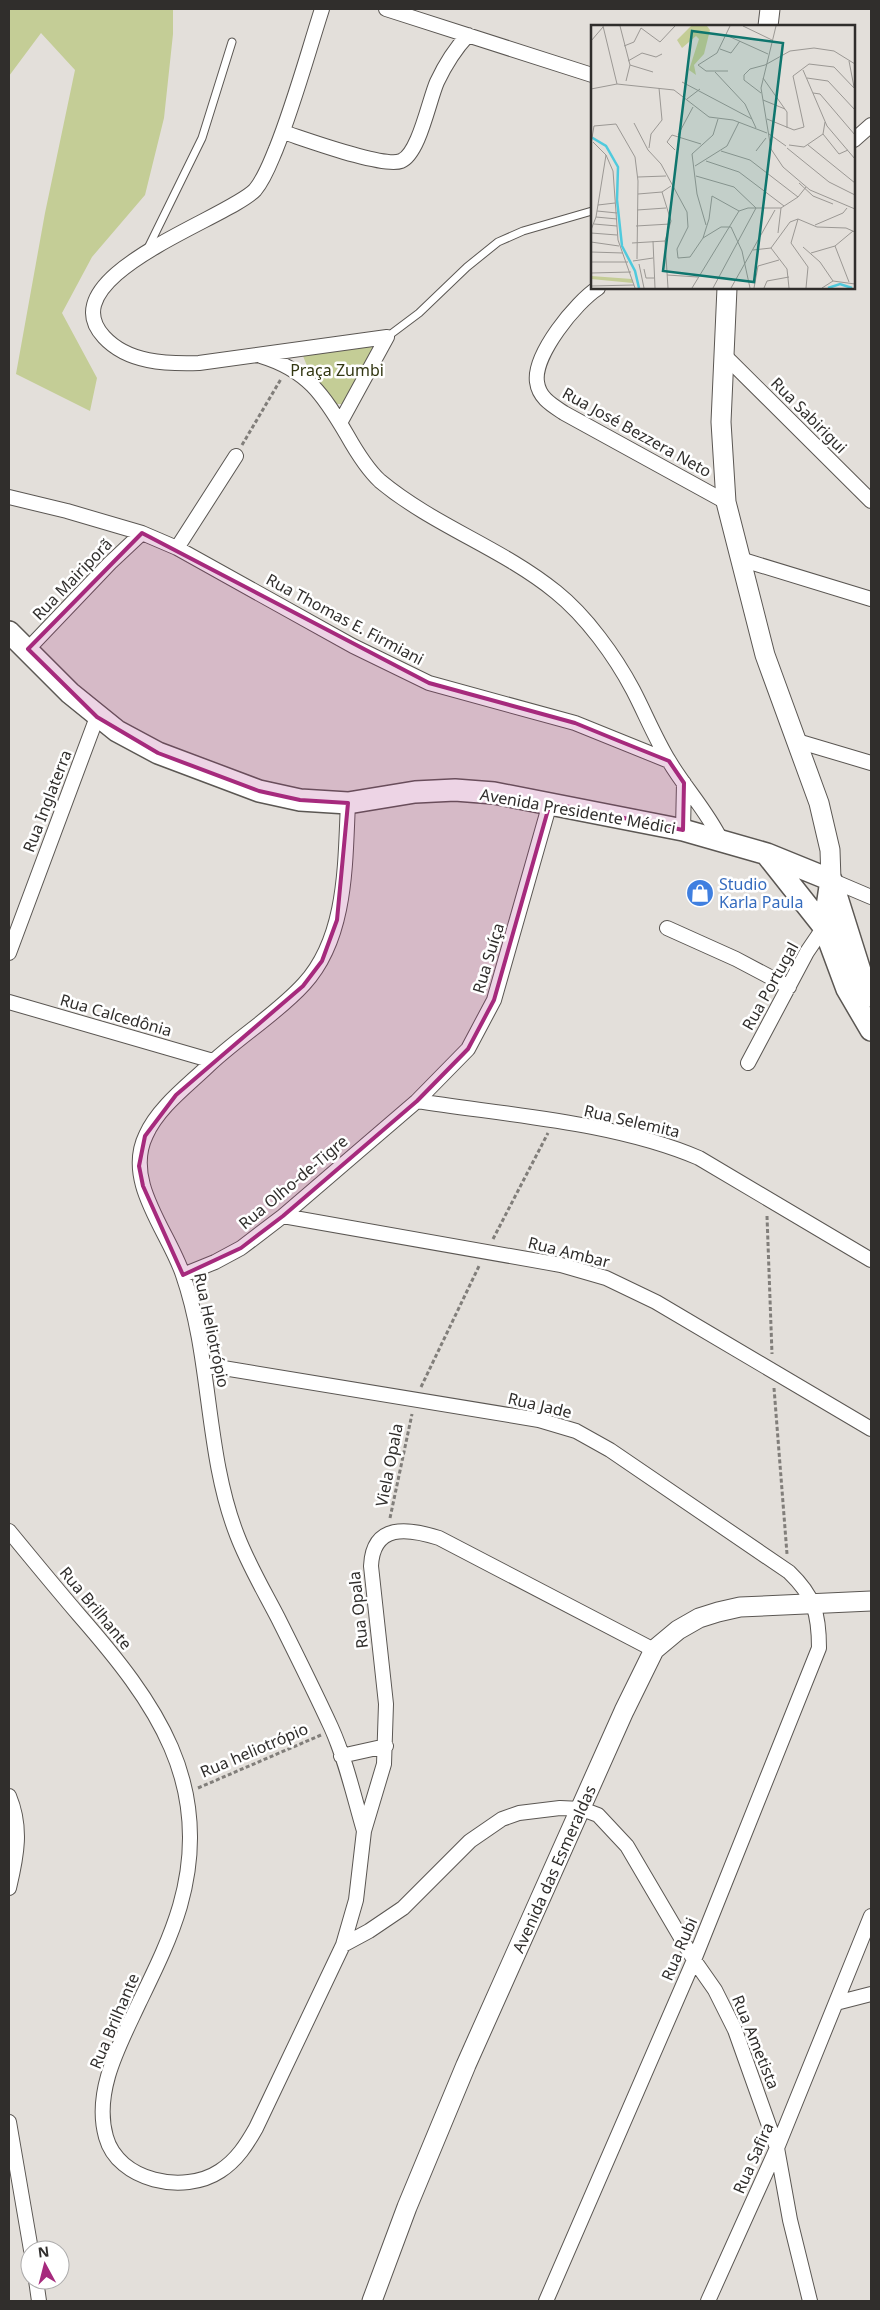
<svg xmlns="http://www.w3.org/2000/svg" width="880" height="2310" font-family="'Noto Sans',sans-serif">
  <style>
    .green { fill: #c4cd96 }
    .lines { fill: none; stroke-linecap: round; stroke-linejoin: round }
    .lane-casing { stroke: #5b5753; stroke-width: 9 }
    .street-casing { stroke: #5b5753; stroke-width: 16 }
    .secondary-casing { stroke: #5b5753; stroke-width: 21 }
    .primary-casing { stroke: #5b5753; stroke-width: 24 }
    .path { stroke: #817e7a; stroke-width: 3; stroke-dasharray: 4 2.5; stroke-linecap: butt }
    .lane { stroke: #fff; stroke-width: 7 }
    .street { stroke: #fff; stroke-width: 14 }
    .secondary { stroke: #fff; stroke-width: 19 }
    .primary { stroke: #fff; stroke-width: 21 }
    .marked { fill: #a62a7d; fill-opacity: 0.2; stroke: #a62a7d; stroke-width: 4; stroke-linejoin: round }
    .labels { text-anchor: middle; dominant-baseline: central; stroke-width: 5; stroke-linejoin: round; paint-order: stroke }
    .park-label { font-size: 16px; fill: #323712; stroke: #fff }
    .street-label { font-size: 16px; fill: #302e2c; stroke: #fff }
    .shop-label { font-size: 16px; fill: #366cbe; stroke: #fff; text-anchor: start }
    .inset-river { fill: none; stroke: #50cadd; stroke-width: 2.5 }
    .inset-road { fill: none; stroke: #9b9894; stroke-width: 1 }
    .view { fill: #0f766e; fill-opacity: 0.15; stroke: #0f766e; stroke-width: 2.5 }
    .inset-edge { fill: none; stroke: #302e2c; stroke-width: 2.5 }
  </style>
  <rect width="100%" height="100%" fill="#e3dfda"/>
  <path class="green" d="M9 9H173V34L164 118 145 195 92 257 62 313 97 378 90 411 16 374 45 213 75 70 41 33 9 76Z
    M373 346 347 404H334L309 371 303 356 317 347Z"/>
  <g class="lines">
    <g class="lane-casing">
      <path id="lane" d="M148 248 202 138 232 42
        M387 337 419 313 467 267 498 242 523 231 592 211"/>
    </g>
    <g class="street-casing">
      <path id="street" d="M322 9C307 56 294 104 276 149 270 163 265 178 255 190 229 218 47 276 104 337 128 363 166 364 199 363L387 337
        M386 9 592 75
        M283 132C305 139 383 168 401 161 419 154 429 100 437 82 445 65 455 49 468 35
        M854 140 871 125
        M598 288C576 302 533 355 537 382 539 398 552 405 564 413L726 502
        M722 353 871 501
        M261 356C307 370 323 394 347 435 356 451 366 468 380 481 434 526 502 548 556 592 586 616 615 656 633 690 645 713 655 738 669 761 685 788 707 811 721 840
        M340 423 387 337
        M9 497 67 511 142 533 177 548 353 646 429 683 575 723 669 761
        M177 548 236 456
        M740 559 871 599
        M28 649 110 563 142 533
        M797 741 871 763
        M348 803C345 864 347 937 304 984 277 1014 237 1038 207 1067 186 1087 158 1108 146 1135 123 1182 169 1232 183 1275 212 1359 205 1453 237 1535 248 1564 264 1591 278 1618 296 1654 314 1690 331 1727 346 1760 354 1797 364 1831
        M683 830 684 783
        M831 880 871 897
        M667 928 736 959 789 987
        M9 953 97 717
        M9 1002 213 1061
        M748 1063 807 952 824 927
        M417 1101C507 1115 615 1122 699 1158L871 1260
        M283 1216 561 1265 606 1278 656 1302 871 1429
        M183 1275 215 1262 241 1248 283 1216 417 1101 468 1049 494 1000 550 803
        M205 1365 539 1420 576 1431 610 1450 789 1572C814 1596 819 1613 819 1648L694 1960 546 2301
        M9 1531C32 1559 55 1587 79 1615 155 1702 215 1784 180 1906 170 1940 154 1972 139 2003 120 2044 93 2091 106 2137 118 2181 184 2195 220 2171 237 2160 247 2144 256 2128L343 1945 356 1900 364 1831 384 1764 386 1704 371 1566C373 1523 408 1528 439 1538L654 1650
        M341 1756 386 1746
        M9 1796C22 1827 17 1855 9 1888
        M343 1945 369 1931 403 1908 470 1841 502 1819 519 1813 560 1808 582 1809 598 1815 627 1846 694 1960 715 1990 735 2030 777 2148 790 2220 810 2301
        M836 2003 871 1994
        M9 2122 31 2250
        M36 2280 39 2301
        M708 2301 777 2148 871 1916"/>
    </g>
    <g class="secondary-casing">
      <path id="secondary" d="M768 26 770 9
        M727 288 721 422 726 502 765 655 819 803 830 850 831 880
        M372 2301 407 2207 466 2065 624 1711 654 1650 678 1630 699 1618 718 1612 740 1607 871 1601"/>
    </g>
    <g class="primary-casing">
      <path id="primary" d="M9 632 70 693 117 731 158 753 259 791 300 800 348 803 415 792 455 790 494 793 683 830 767 854 831 880
        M767 855 824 927
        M831 880 824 927 847 989 871 1030
        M833 885 861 974 871 996"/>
    </g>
    <path class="path" d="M242 445 281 379
      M767 1216 772 1354
      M493 1239 548 1133
      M421 1387 480 1264
      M774 1388 787 1554
      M390 1518 412 1414
      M198 1788 321 1735"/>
    <use href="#lane" class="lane"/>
    <use href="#street" class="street"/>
    <use href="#secondary" class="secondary"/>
    <use href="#primary" class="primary"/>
  </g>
  <path class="marked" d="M142 533 429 683 575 723 619 741 669 761 684 783 683 830 550 803 494 1000 468 1049 417 1101 283 1216 241 1248 183 1275 143 1186 139 1166 145 1136 176 1095 303 986 322 961 337 920 348 803 300 800 259 791 158 753 97 717 28 649Z"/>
  <defs>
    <g id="shop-disc" transform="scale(1.4375)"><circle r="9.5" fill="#3f7fe0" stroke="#fff"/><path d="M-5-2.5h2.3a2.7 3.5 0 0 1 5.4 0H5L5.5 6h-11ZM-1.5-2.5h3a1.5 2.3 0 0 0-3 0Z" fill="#fff"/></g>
  </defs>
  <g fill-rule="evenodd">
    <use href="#shop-disc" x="700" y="893"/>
  </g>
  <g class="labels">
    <g class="park-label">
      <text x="337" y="370">Praça Zumbi</text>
    </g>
    <g class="street-label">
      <text transform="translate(809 415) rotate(45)">Rua Sabirigui</text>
      <text transform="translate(637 432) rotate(29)">Rua José Bezzera Neto</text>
      <text transform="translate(72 579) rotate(-46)">Rua Mairiporã</text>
      <text transform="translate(345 619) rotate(28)">Rua Thomas E. Firmiani</text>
      <text transform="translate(47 801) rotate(-69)">Rua Inglaterra</text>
      <text transform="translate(578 811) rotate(10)">Avenida Presidente Médici</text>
      <text transform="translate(488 958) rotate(-73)">Rua Suíça</text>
      <text transform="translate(770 986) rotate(-61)">Rua Portugal</text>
      <text transform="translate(116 1015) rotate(16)">Rua Calcedônia</text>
      <text transform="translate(632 1121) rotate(13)">Rua Selemita</text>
      <text transform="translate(293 1182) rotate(-40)">Rua Olho-de-Tigre</text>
      <text transform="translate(569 1252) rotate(14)">Rua Ambar</text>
      <text transform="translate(212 1330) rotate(78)">Rua Heliotrópio</text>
      <text transform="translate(540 1405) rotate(13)">Rua Jade</text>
      <text transform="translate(389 1465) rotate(-79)">Viela Opala</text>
      <text transform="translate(96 1608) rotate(50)">Rua Brilhante</text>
      <text transform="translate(358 1610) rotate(-96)">Rua Opala</text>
      <text transform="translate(254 1750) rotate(-23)">Rua heliotrópio</text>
      <text transform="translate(554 1869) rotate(-66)">Avenida das Esmeraldas</text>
      <text transform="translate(679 1949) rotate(-67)">Rua Rubi</text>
      <text transform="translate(114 2021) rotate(-67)">Rua Brilhante</text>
      <text transform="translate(756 2042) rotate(68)">Rua Ametista</text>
      <text transform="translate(753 2158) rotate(-66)">Rua Safira</text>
    </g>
    <g class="shop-label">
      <text x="719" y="884">Studio<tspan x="719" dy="18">Karla Paula</tspan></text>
    </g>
  </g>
  <g transform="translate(591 25)">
    <rect width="264" height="264" fill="#e3dfda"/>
    <path d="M100 1H116L119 5 113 29 103 40 105 50 98 45 108 14 105 11 91 23 86 15ZM0 251 41 254 42 258 0 254Z" fill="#c4cd96"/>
    <path class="inset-river" d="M0 112 15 121 27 142 26 175 31 221 44 246 48 263M237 263 249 259 261 263"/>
    <path class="inset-road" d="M12 1 26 59M29 1 39 40 35 56M152 1 181 15M185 1 170 63 180 124 192 142 219 165 264 184M135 10 177 29M0 16 12 2M33 21 43 17 50 3 69 17 84 1M129 24 140 28 149 16M37 36 51 28 65 32 71 29M258 36 263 62M39 40 62 47M212 45 236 101 264 134M137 46H115L107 40 126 28 139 1M124 47 154 79 165 103M172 53 196 87V103M216 53 237 56 264 85M91 57 161 94M0 64 26 59 83 65 118 92 142 95 176 108M170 68 153 55V50L159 44 174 40 199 26 223 23 243 26 264 39M222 68 229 69 264 110M96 74 109 64M172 75 194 84M176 94 203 105 213 102 202 51 218 39 243 42 264 64M234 97 232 109 248 129 257 125M43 98 57 125 70 139 96 187 97 202 86 224 87 233 99 232 112 213 118 194 121 171 148 186M3 101 25 99 44 132 47 156 46 234M178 109 195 121M87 110 102 82M0 119 3 101M198 120 213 122 232 109M217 120 264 158M58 123 60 109 71 95 68 63M196 123 238 157 264 170M84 125 76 117 81 110 110 119M130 126 159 135 207 172M165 126 175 113M15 130 22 146 27 215 44 263M115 136 148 147 193 181M104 141 136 121 148 97M105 151 143 162 165 183 122 263M47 152 75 151M208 158 222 171 242 179M71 167 80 196 74 216 77 263M47 169 71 167 80 161M7 180 24 178M46 185 75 183M6 186 26 188M5 192 26 194M207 194 200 218 217 242 215 263M3 199 26 201M115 200 106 169 101 129 122 110 127 94M224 200 252 188 256 183M45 201 79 199M0 205 5 192 15 130 2 117M0 208 26 210M187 208 190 183M112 213 130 202H140L151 226 159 263M62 216 64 263M0 217 28 221M41 218 74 216M244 221 258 257M212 222 229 237 242 256M162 225 180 223M0 227 32 228M220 228 244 221 262 206M42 236 62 233M0 237H37M48 239 53 263M53 244 55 253H63M0 248 40 247M76 250 107 252M0 261 43 260M101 263 148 186 157 183H190L207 172 215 162M140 263 184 185M163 263 167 241 188 235M173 263 176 256 198 252M198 263 196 244 180 223 199 197 207 194 226 202 255 203 264 207M231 263 242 256 264 259"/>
    <path class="view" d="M101 6 192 18 163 257 72 246Z"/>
    <rect width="264" height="264" class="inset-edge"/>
  </g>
  <rect width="880" height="2310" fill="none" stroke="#302e2c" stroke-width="20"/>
  <g transform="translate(45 2265) rotate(353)"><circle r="24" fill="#ffffff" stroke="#acabab"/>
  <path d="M0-4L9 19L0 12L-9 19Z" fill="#a62a7d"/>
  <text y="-8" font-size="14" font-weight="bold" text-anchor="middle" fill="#302e2c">N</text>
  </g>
</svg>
